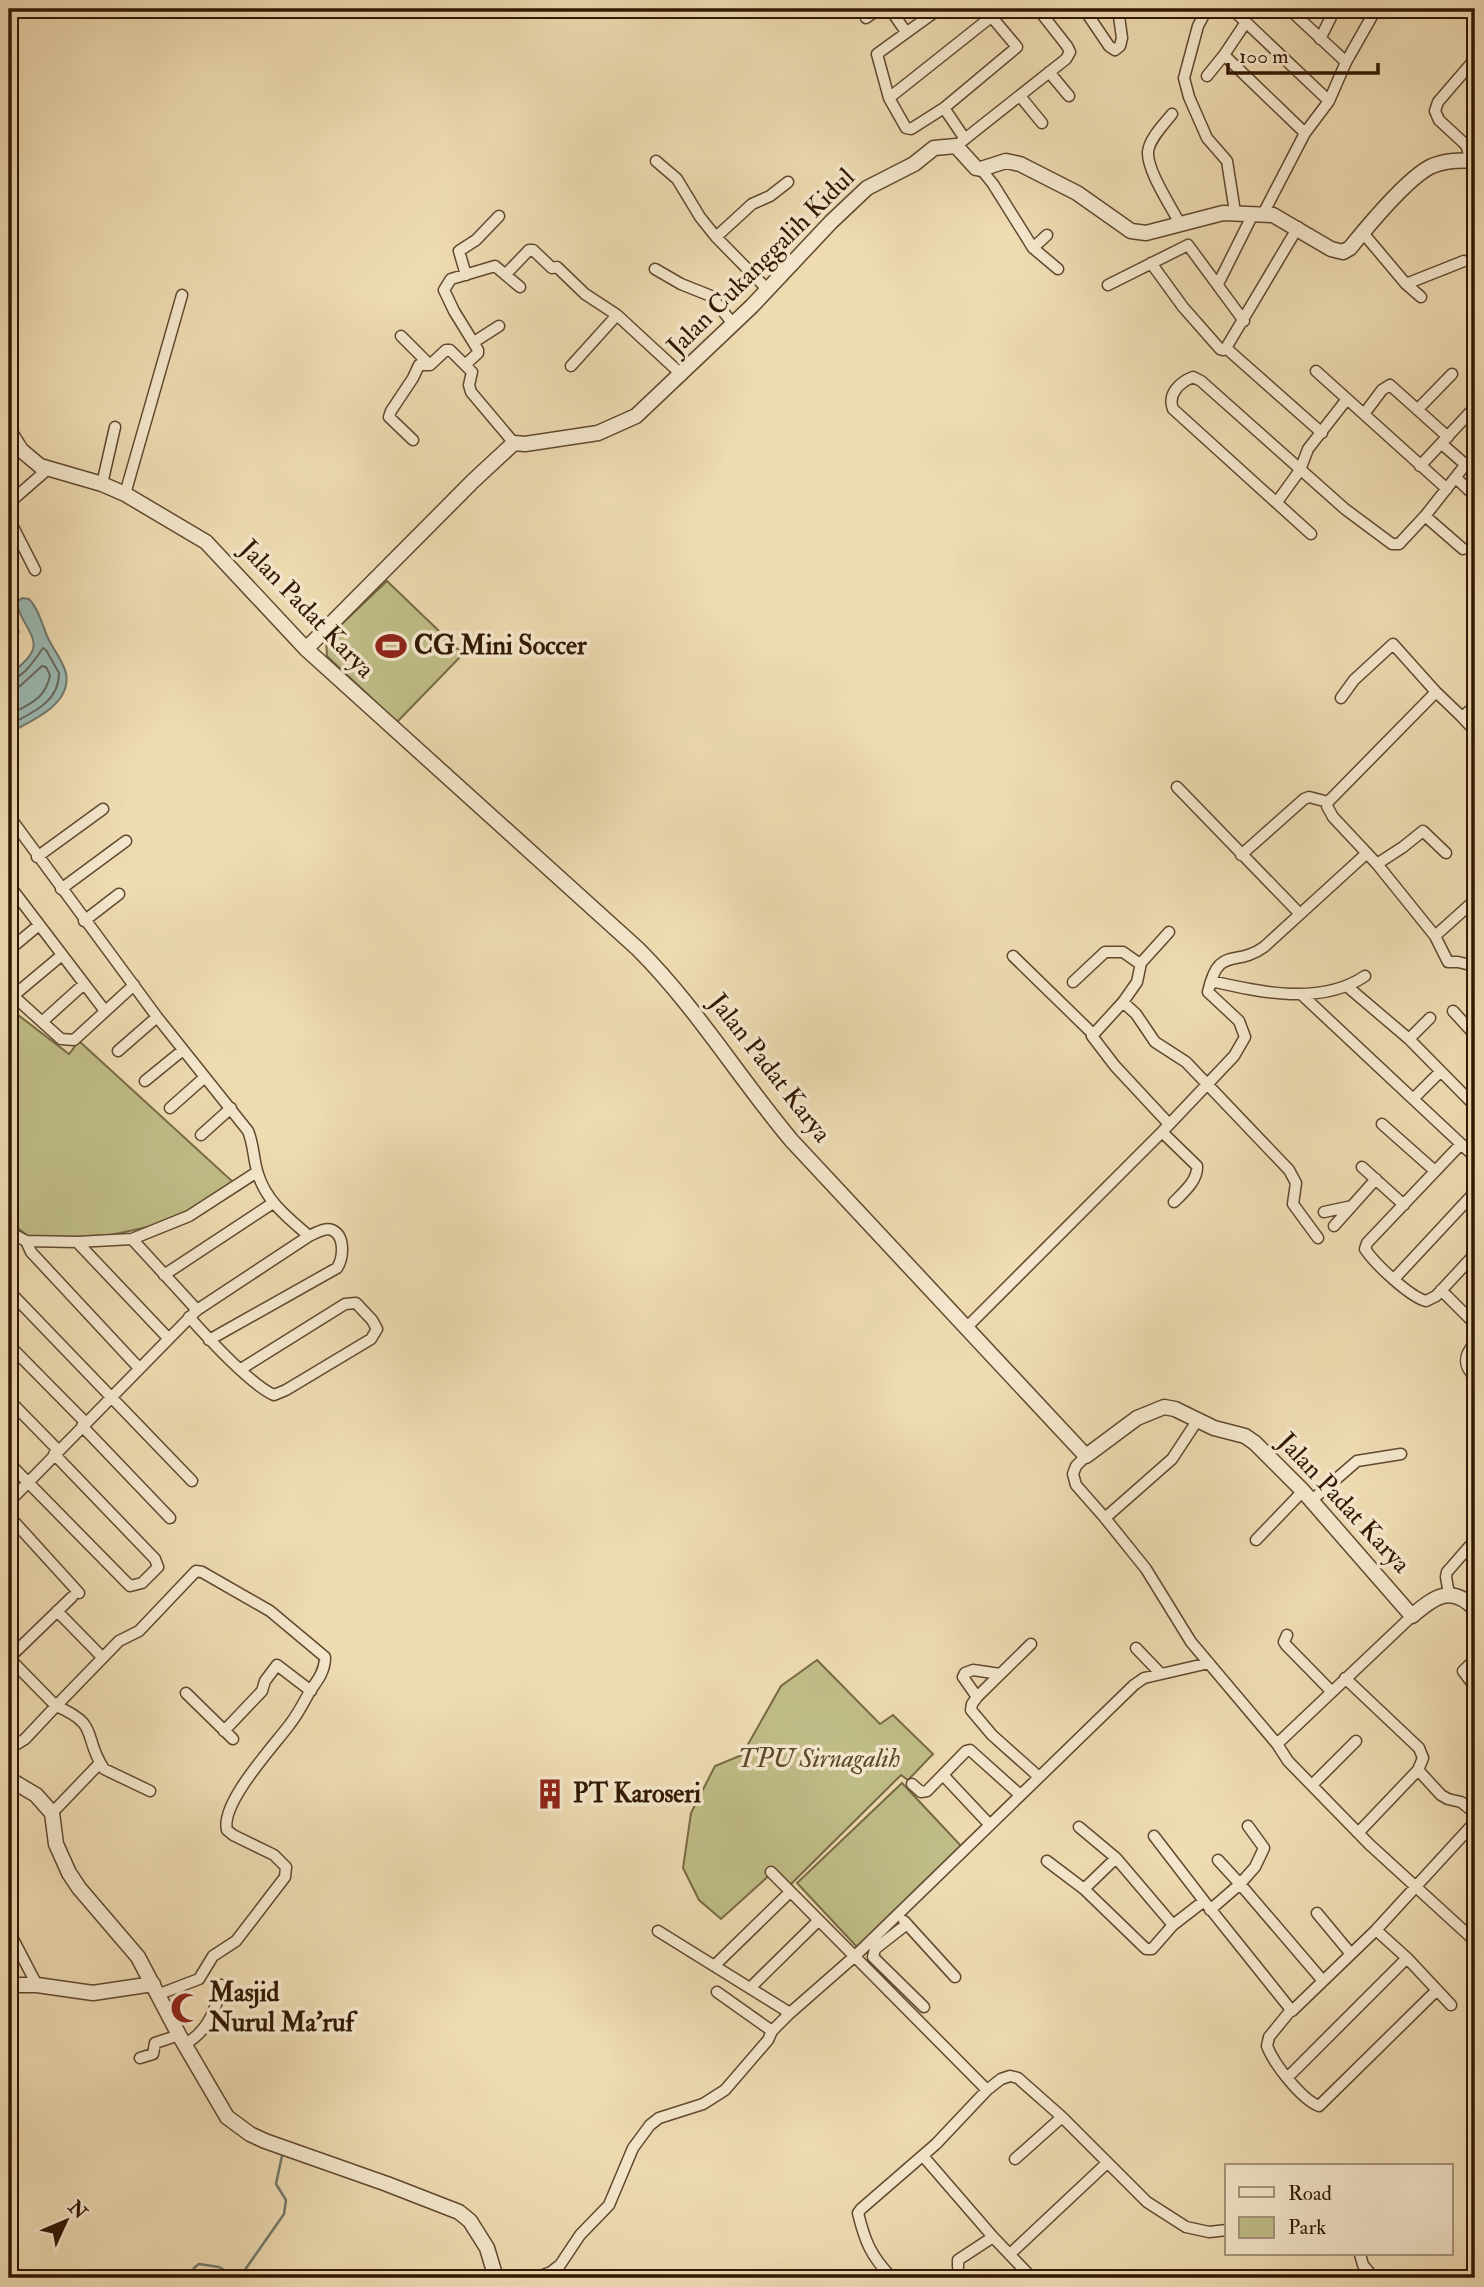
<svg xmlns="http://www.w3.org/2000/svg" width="1484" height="2287" font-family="'IM FELL Double Pica',serif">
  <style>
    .green { fill: #c0be88; stroke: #786a46; stroke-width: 2 }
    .water { fill: #9bbab4; stroke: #71796d; stroke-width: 2 }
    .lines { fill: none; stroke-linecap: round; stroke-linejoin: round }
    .shore { stroke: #66685c; stroke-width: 2 }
    .stream { stroke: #71796d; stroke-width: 2.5 }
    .minor-casing { stroke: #60482f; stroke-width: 13 }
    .tertiary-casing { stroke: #60482f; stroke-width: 17 }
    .minor { stroke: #f5e8ce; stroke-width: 10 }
    .tertiary { stroke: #f5e8ce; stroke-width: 14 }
    .labels { text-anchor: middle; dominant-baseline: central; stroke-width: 7; stroke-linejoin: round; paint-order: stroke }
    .street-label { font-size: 26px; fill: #311703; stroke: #f5e8ce }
    .poi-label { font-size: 26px; font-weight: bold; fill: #311703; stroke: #f5e8ce; text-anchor: start }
    .park-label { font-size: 26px; font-style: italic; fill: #5c492b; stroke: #f5e8ce }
  </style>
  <rect width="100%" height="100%" fill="#efdcb3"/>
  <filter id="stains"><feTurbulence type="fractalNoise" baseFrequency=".00286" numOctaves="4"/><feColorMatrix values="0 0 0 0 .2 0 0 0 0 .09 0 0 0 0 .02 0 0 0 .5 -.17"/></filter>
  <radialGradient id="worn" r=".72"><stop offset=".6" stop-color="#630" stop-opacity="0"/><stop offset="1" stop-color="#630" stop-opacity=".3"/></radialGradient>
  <path class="green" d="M387 581 463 654 397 722 327 656 326 639Z
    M9 1008 69 1054 79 1041 233 1182 171 1222 83 1241H34L9 1221Z
    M817 1660 880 1724 893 1715 933 1754 908 1780 901 1775 788 1887 773 1872 721 1919 699 1900 683 1868 691 1813 715 1766 742 1755 781 1686Z
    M902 1783 962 1847 857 1947 797 1883Z"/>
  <path class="water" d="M22 598 29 599C39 609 42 625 48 638 53 649 63 661 66 673 72 705 31 721 9 733V675C16 669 25 663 30 655 43 638 17 620 17 602Z"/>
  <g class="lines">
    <path class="shore" d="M9 680C24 678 35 659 43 648L46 650 59 673C59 703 31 713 9 725
      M9 689 20 686 42 666 46 667 50 675C46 699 28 705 9 715"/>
    <path class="stream" d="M189 2278 194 2268 199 2264 219 2267 235 2276 242 2274 284 2214 286 2200 276 2184 283 2151"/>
    <g class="minor-casing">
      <path id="minor" d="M890 9 906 32
        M939 9 877 54 889 98 906 128 911 129 944 108 1017 47 985 9
        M1084 9 1109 46 1115 50 1120 46 1122 38 1118 9
        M1207 9 1198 26 1184 78 1189 97 1207 138 1227 161 1235 212
        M1232 9 1329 101
        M1289 9 1346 62
        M866 18 879 9
        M1320 39 1335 9
        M1224 55 1246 22
        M1049 72 1069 96
        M1207 76 1224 55 1305 133
        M1020 96 1042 123
        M889 98 991 17
        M944 108 965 139
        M1172 114C1164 124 1149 139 1148 152 1147 171 1171 206 1180 224
        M956 146 1066 59 1070 52 1067 46 1038 9
        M1471 160 1466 145 1439 120 1435 111 1438 102 1475 59
        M656 161 677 179 700 217 716 237 768 290
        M981 169 993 184 1033 248 1058 269
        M1263 214 1305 133 1329 101 1346 62 1376 9
        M1298 227 1226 348 1322 433
        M1363 233 1406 284 1421 297
        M716 237 752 204 770 196 788 182
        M1033 248 1047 235
        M1151 263 1183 307 1220 349 1223 350 1226 348
        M655 269 681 284 711 296 733 324
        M506 274 529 250H533L552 268 557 267 585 294 617 315 682 375
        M466 275 459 251 476 240 499 216
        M1218 284 1253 214
        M1406 284 1464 261
        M1108 285 1188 245 1244 321
        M401 336 430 365
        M474 342 499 326
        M466 364 478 353V350L454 311 444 290 451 279 495 266 520 287
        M571 366 617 315
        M1316 371 1447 489
        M1419 408 1452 374
        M1364 414 1382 390 1390 385 1448 437
        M413 440 389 417 391 411 413 378 419 365H430L446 350H450L472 372 469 385 471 392 514 443
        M1442 444 1475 473
        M1420 466 1475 407
        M1456 478 1475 496
        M102 484 115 427
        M125 494 182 295
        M1277 502 1300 470 1308 449 1347 399
        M9 503 48 469
        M1425 516 1463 549
        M9 519 35 570
        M1311 534 1173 409C1167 394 1180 382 1193 377L1201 381 1345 509 1392 544H1399L1425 516 1466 464
        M9 617 13 632 9 641
        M1341 698 1354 680 1393 644 1436 692
        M1475 706 1462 717 1436 692 1328 802 1327 806 1333 817 1377 864 1435 936 1448 962H1458L1475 966
        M1462 717 1475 731
        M1177 787 1300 914
        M9 816 157 1017 248 1131C254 1145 253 1159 258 1174 266 1201 288 1218 309 1236
        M1241 855 1304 799 1309 797 1328 802
        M37 857 103 809
        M1377 864 1403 847 1423 831 1446 853
        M9 885 105 1011
        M61 889 126 841
        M84 921 119 894
        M1169 932 1141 963 1137 982 1123 1002 1092 1036 1115 1066 1169 1124
        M1435 936 1475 900
        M9 950 39 925
        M1013 956 1093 1034
        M1211 981C1260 992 1321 1006 1365 976
        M1073 982 1105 952H1123L1140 964
        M1349 988 1409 1039 1475 1106
        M9 992 61 1039 74 1040 134 985
        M1301 994 1475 1157
        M13 996 62 955
        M1123 1002 1136 1014 1155 1042 1186 1062 1289 1170 1296 1183 1293 1204 1318 1238
        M1453 1011 1475 1035
        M43 1021 84 984
        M1409 1039 1430 1018
        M118 1051 157 1017
        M145 1081 183 1050
        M1413 1099 1440 1072
        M170 1108 205 1077
        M1382 1124 1435 1171
        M1162 1132 1197 1166C1198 1180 1184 1192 1174 1202
        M201 1135 231 1108
        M1461 1144 1367 1243 1365 1249C1375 1264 1410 1297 1426 1301L1436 1296 1475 1254
        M1362 1167 1404 1205
        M1324 1212 1352 1206
        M1334 1226 1376 1179
        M9 1232 26 1241 77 1242 132 1239 189 1216 257 1172
        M132 1239 197 1310
        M26 1241 31 1252 139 1368
        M77 1242 168 1338
        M164 1275 273 1203
        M1394 1279 1475 1192
        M1441 1290 1475 1324
        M9 1291 192 1481
        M189 1317C207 1337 251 1385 274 1395L286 1390 371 1339 377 1329 372 1320 356 1303 345 1304 241 1369
        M966 1328 1162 1132 1234 1056 1245 1037 1239 1021 1208 992C1219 944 1235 968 1264 947L1367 853
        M1475 1343C1464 1355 1462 1365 1475 1377
        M9 1345 85 1422
        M9 1400 58 1450
        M82 1426 170 1518
        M1086 1456 1076 1466 1073 1474 1076 1485 1105 1518 1146 1569 1191 1642 1277 1744 1288 1761 1369 1844 1475 1941
        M9 1463 130 1586 142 1583 158 1567 155 1559 54 1454
        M1312 1500 1357 1461 1401 1454
        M9 1502 197 1310 309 1236C316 1233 325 1227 332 1230 346 1236 343 1259 337 1268L209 1340
        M9 1516 79 1593
        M1105 1518 1172 1459 1197 1421
        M1256 1540 1303 1491
        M1449 1594 1446 1577 1447 1572 1475 1540
        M57 1611 102 1657
        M1287 1635 1284 1642 1286 1645 1331 1691
        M1031 1644 977 1697 972 1704 971 1710 992 1735 1038 1776
        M1136 1648 1160 1673
        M9 1658 56 1706 119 1641 139 1631 196 1571 202 1572 270 1611 325 1657C325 1671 318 1680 310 1691 304 1702 298 1714 290 1724 274 1746 220 1803 227 1830L233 1835 274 1855 286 1867 285 1877 236 1941 213 1956 199 1979 157 1995
        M9 1658 72 1597
        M1475 1659 1463 1671 1475 1687
        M1345 1678 1419 1748 1423 1758 1418 1770 1358 1833
        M186 1693 233 1739
        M977 1697 963 1677 965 1673 973 1670 1000 1674
        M224 1731 262 1691 265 1681 277 1665 311 1691
        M1277 1744 1412 1616
        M9 1749 25 1739 56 1706C101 1725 82 1736 104 1769L150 1791
        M1418 1770 1441 1795 1448 1799 1461 1802 1475 1813
        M943 1775 989 1824
        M912 1784 921 1792 927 1791 966 1751 970 1750 1019 1794
        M1312 1785 1356 1741
        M52 1813 100 1763
        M1079 1827 1116 1858
        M1154 1836 1204 1901
        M1218 1860 1240 1884 1255 1867 1264 1848 1248 1826
        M1047 1861 1084 1889 1146 1949H1152L1173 1925 1204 1901 1292 2011 1376 1930 1475 1822
        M771 1872 987 2090
        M1084 1889 1116 1858 1173 1925
        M1210 1910 1240 1884 1323 1981
        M1317 1913 1351 1954
        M904 1921 955 1977
        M907 1924 875 1949 873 1957 924 2007
        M1376 1930 1407 1958 1451 2005
        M658 1931 790 2013
        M14 1941 37 1985
        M714 1966 790 1892
        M750 1988 818 1921
        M717 1992 772 2031
        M1291 2010 1269 2037 1267 2046C1274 2064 1301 2099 1319 2106L1436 1991
        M185 2044C207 2032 217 2008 221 1985
        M140 2058 153 2054 155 2043 179 2035
        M1288 2077 1407 1958
        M923 2156 993 2237 1032 2278
        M1015 2159 1062 2117
        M1010 2254 1107 2163
        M1360 2254 1363 2265 1374 2278
        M958 2267V2260L993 2237
        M535 2278 551 2272 560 2265 580 2235 609 2205 633 2148 650 2125 659 2118 703 2104 725 2090 768 2040 772 2031 790 2013 855 1956 1134 1685 1144 1678 1209 1663
        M892 2278C871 2256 865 2242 858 2213L861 2209 936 2144 987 2090 1001 2079 1010 2076 1018 2078 1062 2117 1147 2202 1186 2227 1209 2232 1227 2230"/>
    </g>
    <g class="tertiary-casing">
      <path id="tertiary" d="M9 431 21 450 40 466 102 484 125 494 206 542 306 649 638 949C696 1007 739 1078 792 1141L1086 1456 1137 1418 1164 1407 1175 1409 1214 1428 1245 1436 1255 1443 1303 1491 1412 1616C1434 1597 1451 1584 1475 1609
        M306 649 473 481 514 443 525 444 598 433 636 416 752 306 831 222 867 188 914 164 934 148 956 146 976 168 981 169 1006 161 1020 164 1077 193 1131 231 1146 233 1223 213 1273 215 1331 249 1343 252 1350 248C1367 227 1408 177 1432 166 1446 160 1460 160 1475 161
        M9 1779 36 1795 52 1813 56 1844 69 1873 79 1888 138 1957 179 2035 227 2117 250 2134 265 2141 387 2184 459 2212 470 2221 487 2248 496 2278
        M9 1985H37L93 1993 153 1984"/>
    </g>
    <use href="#minor" class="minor"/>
    <use href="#tertiary" class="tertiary"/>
  </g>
  <defs>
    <g id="stadium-bare" transform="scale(2.415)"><path d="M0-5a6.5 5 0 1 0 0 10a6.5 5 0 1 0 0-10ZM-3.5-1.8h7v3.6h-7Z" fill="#8f2418" stroke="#f5e8ce" stroke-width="2.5" paint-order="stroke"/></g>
    <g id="building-bare" transform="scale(2.415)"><path d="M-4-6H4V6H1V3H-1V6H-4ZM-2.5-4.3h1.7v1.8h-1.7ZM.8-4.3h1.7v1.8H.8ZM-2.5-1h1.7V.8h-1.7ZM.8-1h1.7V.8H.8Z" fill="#8f2418" stroke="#f5e8ce" stroke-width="2.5" paint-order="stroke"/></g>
    <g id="mosque-bare" transform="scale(2.415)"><path d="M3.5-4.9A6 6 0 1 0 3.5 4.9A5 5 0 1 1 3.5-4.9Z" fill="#8f2418" stroke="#f5e8ce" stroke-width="2.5" paint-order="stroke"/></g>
  </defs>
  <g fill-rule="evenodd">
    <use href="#stadium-bare" x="391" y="646"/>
    <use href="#building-bare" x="550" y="1794"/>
    <use href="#mosque-bare" x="186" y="2008"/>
  </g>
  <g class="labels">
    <g class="street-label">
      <text transform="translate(761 262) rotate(-45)">Jalan Cukanggalih Kidul</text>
      <text transform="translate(307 609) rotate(46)">Jalan Padat Karya</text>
      <text transform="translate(770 1068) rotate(52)">Jalan Padat Karya</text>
      <text transform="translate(1344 1503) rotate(47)">Jalan Padat Karya</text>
    </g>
    <g class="poi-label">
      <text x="414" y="646">CG Mini Soccer</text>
      <text x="573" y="1794">PT Karoseri</text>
      <text x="209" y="1993">Masjid<tspan x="209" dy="30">Nurul Ma'ruf</tspan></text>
    </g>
    <g class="park-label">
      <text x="819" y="1759">TPU Sirnagalih</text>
    </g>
  </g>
  <rect width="1484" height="2287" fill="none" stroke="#efdcb3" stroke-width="35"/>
  <rect x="10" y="10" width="1463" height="2266" fill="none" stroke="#311703" stroke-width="3.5"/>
  <rect x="18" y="18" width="1449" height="2252" fill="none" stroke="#311703" stroke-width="2"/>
  <rect x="1225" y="2164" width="228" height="91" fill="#f5e8ce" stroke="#a7947d" stroke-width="2"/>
  <rect x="1239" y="2187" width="35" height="10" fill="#f5e8ce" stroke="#a7947d" stroke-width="2"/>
  <text x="1288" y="2200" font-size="21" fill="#311703">Road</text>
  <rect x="1239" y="2217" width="35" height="21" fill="#c0be88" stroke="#a7947d" stroke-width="2"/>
  <text x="1288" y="2234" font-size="21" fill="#311703">Park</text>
  <g transform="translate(66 2221) rotate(46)" stroke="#f5e8ce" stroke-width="5" paint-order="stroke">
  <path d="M0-5L12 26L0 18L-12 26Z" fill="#311703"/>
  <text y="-10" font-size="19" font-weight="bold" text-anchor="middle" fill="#311703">N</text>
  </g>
  <path d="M1228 63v10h150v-10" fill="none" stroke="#311703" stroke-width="3.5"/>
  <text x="1239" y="63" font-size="21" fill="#311703" stroke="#f5e8ce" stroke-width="5" paint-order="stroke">100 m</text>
  <rect width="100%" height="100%" filter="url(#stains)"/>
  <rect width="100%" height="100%" fill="url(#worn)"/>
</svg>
